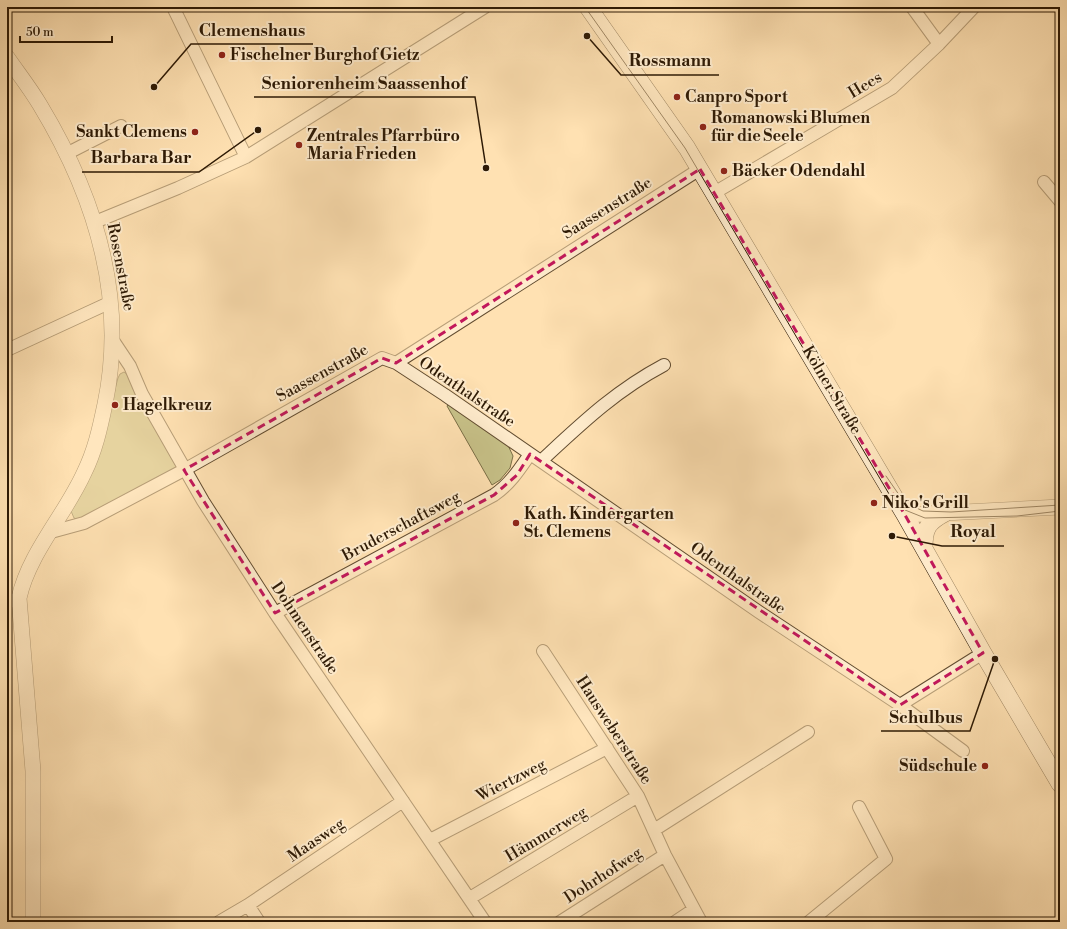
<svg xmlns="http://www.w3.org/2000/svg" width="1067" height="929" font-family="'Libre Bodoni',serif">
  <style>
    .green { fill: #c7c188; stroke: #7a6e46 }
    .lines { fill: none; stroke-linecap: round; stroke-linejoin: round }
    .minor-casing { stroke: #624c30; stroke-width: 14 }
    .tertiary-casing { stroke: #624c30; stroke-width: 16 }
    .secondary-casing { stroke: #2e1a05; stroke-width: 18 }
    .minor { stroke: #ffeccd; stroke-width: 12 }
    .tertiary { stroke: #ffeccd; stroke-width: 15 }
    .secondary { stroke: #ffeccd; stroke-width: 17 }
    .tram { stroke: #2e1a05; stroke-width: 1 }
    .marked { fill: none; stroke: #c2185b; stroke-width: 3; stroke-dasharray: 8 5; stroke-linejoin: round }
    .poi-dot { fill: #8f2418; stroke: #ffeccd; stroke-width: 1.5 }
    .labels { text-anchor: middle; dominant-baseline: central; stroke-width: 4; stroke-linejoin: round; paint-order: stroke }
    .poi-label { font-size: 16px; font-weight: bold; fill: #2e1a05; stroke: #ffeccd; text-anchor: start }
    .street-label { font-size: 16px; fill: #2e1a05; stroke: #ffeccd }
    .leader { fill: none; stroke: #2e1a05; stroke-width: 1.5 }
    .callout-dot { fill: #2e1a05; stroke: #ffeccd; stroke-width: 1.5 }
    .callout-label { font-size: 17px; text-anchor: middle; font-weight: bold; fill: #2e1a05; stroke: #ffeccd; stroke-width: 4; stroke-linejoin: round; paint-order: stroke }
  </style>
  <rect width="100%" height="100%" fill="#ffe1b2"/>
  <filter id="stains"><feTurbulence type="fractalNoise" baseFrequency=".005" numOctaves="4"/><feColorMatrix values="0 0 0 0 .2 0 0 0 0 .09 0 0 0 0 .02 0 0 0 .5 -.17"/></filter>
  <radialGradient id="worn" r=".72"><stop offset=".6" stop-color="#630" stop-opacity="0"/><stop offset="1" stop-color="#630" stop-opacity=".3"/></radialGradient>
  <path class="green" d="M124 372 128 375 137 397 177 468 79 520 74 518 71 511 103 433 118 378 120 374Z
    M450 402 506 441 513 456 510 468 500 480 492 485 447 406Z"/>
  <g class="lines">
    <g class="minor-casing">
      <path id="minor" d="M173 7 246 157
        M912 7 939 44
        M66 154 121 126
        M1044 182 1060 201
        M714 193 892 88 939 44 974 7
        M95 222 178 188 246 157 485 7
        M114 342 130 366 142 394 203 501 275 613 485 922
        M7 350 111 302
        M396 363 700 169
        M541 461C581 424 615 391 664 365
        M51 532 84 523 184 470 382 358 396 363 445 395 759 612 900 705 983 653
        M7 603 19 598
        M275 613 494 495C510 484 519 470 530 454
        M543 651 638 796 665 855 701 922
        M900 705 963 751
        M654 830 808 732
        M430 840 607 748
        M470 898 638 796
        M248 905 259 922
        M219 922 248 905 403 801
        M560 922 665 855
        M675 922 693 910
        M809 922 886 859 859 807"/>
    </g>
    <g class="tertiary-casing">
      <path id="tertiary" d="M7 57C18 73 30 88 40 105 95 196 127 298 105 404 100 428 95 451 84 473 65 515 29 553 19 598L33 771V922
        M905 515 1060 507"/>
    </g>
    <g class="secondary-casing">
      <path id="secondary" d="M588 7 687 148 905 515 983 653 1060 784
        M924 548C924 528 928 522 945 513"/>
    </g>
    <use href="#minor" class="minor"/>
    <use href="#tertiary" class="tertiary"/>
    <use href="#secondary" class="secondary"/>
    <path class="tram" d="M585 7 685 148 892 499 905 510 925 518 1017 516 1060 511
      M886 476 904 502 923 511 951 512 1060 505"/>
  </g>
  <path d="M0 0H1067V929H0ZM700 169 905 515 983 653 900 705 530 454 517 475 494 495 275 613 184 470 382 358 396 363Z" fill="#ffe1b2" fill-opacity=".55" fill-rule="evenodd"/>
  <path class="marked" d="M700 169 905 515 983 653 900 705 530 454 517 475 494 495 275 613 184 470 382 358 396 363Z"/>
  <g class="poi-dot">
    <circle cx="222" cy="55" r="4"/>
    <circle cx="677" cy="97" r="4"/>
    <circle cx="703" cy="127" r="4"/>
    <circle cx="195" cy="132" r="4"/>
    <circle cx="299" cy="145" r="4"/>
    <circle cx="724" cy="171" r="4"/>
    <circle cx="115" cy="405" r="4"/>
    <circle cx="874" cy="503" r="4"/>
    <circle cx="516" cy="523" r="4"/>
    <circle cx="985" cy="766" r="4"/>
  </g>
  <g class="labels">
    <g class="poi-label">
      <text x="230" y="55">Fischelner Burghof Gietz</text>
      <text x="685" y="97">Canpro Sport</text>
      <text x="711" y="118">Romanowski Blumen<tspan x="711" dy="18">für die Seele</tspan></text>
      <text x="187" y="132" text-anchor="end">Sankt Clemens</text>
      <text x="307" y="136">Zentrales Pfarrbüro<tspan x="307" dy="18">Maria Frieden</tspan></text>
      <text x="732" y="171">Bäcker Odendahl</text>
      <text x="123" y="405">Hagelkreuz</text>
      <text x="882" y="503">Niko's Grill</text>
      <text x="524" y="514">Kath. Kindergarten<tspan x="524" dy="18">St. Clemens</tspan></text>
      <text x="977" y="766" text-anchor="end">Südschule</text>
    </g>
    <g class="street-label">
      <text transform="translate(865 85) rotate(-31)">Hees</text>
      <text transform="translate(607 208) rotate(-32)">Saassenstraße</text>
      <text transform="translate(121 267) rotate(79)">Rosenstraße</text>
      <text transform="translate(322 373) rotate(-29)">Saassenstraße</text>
      <text transform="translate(832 390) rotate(59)">Kölner Straße</text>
      <text transform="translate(467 392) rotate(34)">Odenthalstraße</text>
      <text transform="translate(401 526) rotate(-28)">Bruderschaftsweg</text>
      <text transform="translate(738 578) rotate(35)">Odenthalstraße</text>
      <text transform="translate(305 628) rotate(56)">Dohmenstraße</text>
      <text transform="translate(614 730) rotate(57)">Hausweberstraße</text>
      <text transform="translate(511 780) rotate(-27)">Wiertzweg</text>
      <text transform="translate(546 834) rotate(-31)">Hämmerweg</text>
      <text transform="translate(316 840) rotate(-34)">Maasweg</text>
      <text transform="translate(603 875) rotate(-33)">Dohrhofweg</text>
    </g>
  </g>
  <path class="leader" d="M154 87L191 44H313M587 36L621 75H719M486 168L475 97H254M258 130L199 172H82M892 536L942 546H1004M995 659L970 731H881"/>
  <g class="callout-dot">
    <circle cx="154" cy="87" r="4"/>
    <circle cx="587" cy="36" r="4"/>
    <circle cx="486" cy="168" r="4"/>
    <circle cx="258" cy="130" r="4"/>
    <circle cx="892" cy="536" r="4"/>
    <circle cx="995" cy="659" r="4"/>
  </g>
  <g class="callout-label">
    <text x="252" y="36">Clemenshaus</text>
    <text x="670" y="66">Rossmann</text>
    <text x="364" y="89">Seniorenheim Saassenhof</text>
    <text x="141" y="163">Barbara Bar</text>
    <text x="973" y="537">Royal</text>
    <text x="926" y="723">Schulbus</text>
  </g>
  <rect width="1067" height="929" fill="none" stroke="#ffe1b2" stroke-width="24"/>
  <rect x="8" y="8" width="1051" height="913" fill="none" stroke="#2e1a05" stroke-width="2"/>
  <rect x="12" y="12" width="1043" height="905" fill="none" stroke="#2e1a05"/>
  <path d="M20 36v6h92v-6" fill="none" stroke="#2e1a05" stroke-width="2"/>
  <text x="26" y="36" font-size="12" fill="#2e1a05" stroke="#ffeccd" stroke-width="3" paint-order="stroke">50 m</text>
  <rect width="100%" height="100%" filter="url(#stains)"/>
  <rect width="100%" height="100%" fill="url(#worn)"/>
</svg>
